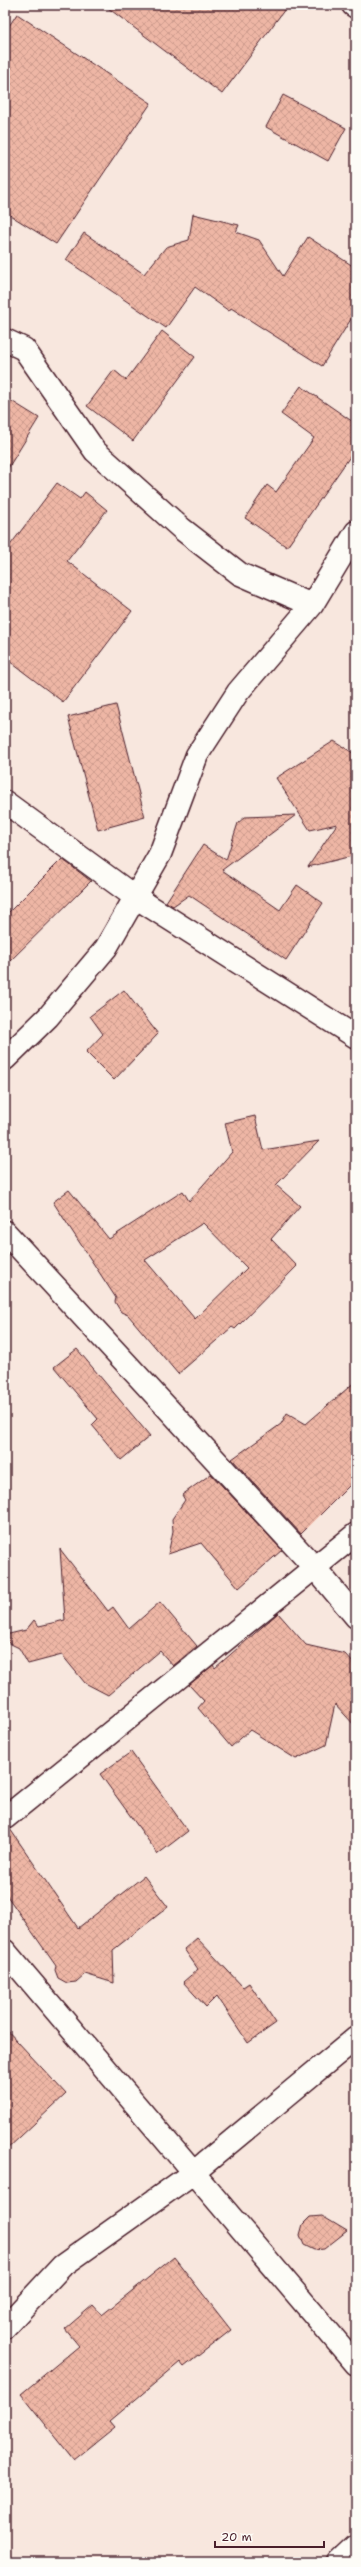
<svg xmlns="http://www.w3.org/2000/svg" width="361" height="2567" font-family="'Shantell Sans',sans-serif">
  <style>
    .building { fill: url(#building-cross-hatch); stroke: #4a1f2b; fill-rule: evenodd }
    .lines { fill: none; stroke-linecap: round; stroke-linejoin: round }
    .minor-casing { stroke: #4a1f2b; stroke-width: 25 }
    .minor { stroke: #fdfcf7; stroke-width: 22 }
  </style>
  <defs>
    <pattern id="building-cross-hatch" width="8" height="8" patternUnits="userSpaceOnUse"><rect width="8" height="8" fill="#eeb6a5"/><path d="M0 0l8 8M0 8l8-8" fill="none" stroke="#ce9c8e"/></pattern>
  </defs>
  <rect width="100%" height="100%" fill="#f8e7de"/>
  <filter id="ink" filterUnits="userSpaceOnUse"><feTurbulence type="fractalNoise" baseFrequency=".025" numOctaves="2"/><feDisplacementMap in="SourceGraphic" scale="8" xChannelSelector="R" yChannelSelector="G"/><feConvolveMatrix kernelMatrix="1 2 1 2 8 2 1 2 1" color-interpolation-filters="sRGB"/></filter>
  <g filter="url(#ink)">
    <path class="building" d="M104 5H288L222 94Z
      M17 14 151 103 56 244 5 212V32Z
      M283 95 346 128 328 161 266 127Z
      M193 214 239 225 236 232 259 240 283 276 308 237 356 268V311L322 366 231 308 229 311 195 287 166 328 66 260 84 233 144 274 166 247 189 240Z
      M162 331 195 357 133 441 87 406 114 370 126 380Z
      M301 386 356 424V448L287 547 245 518 267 485 276 492 314 438 281 414Z
      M5 397 39 418 5 473Z
      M57 483 80 499 85 492 107 510 67 561 132 611 63 702 5 658V552Z
      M116 705 145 817 98 830 68 717Z
      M334 741 356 755V855L308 867 337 824 310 830 276 778Z
      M296 815 222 870 280 910 297 885 323 903 286 960 189 895 173 906 166 902 203 845 226 860 238 823 245 817Z
      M62 859 91 881 5 966V916Z
      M124 990 158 1034 114 1080 86 1052 103 1034 90 1016Z
      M255 1116 263 1150 319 1141 276 1185 300 1206 271 1239 297 1266 235 1329 232 1327 178 1374 128 1315 121 1312 115 1302 116 1298 53 1202 69 1190 109 1239 183 1191 189 1201 232 1152 225 1123ZM203 1223 247 1268 195 1319 145 1260Z
      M77 1349 150 1436 121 1460 92 1425 98 1419 54 1367Z
      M356 1381V1479L301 1534 232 1459 281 1424 287 1413 306 1424Z
      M211 1474 282 1550 239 1588 201 1543 168 1554 173 1531 172 1519 185 1500 182 1495Z
      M60 1549 108 1611 113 1607 129 1629 160 1602 197 1646 173 1666 160 1651 108 1695 85 1683 62 1655 28 1664 19 1648 5 1641V1635L26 1630 34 1620 39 1626 65 1620Z
      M278 1613 306 1645 345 1654 356 1666V1727L335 1704 326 1745 296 1759 250 1730 231 1747 198 1708 204 1701 189 1685 213 1665 215 1668Z
      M131 1752 188 1831 158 1854 100 1774Z
      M10 1829 78 1928 144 1876 168 1907 113 1950 114 1983 85 1974 76 1982 67 1983 58 1978 55 1970 56 1966 5 1893V1830Z
      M197 1938 243 1987 249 1983 276 2023 248 2043 217 1996 206 2007 183 1982 198 1969 184 1949Z
      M5 2028 66 2094 5 2151Z
      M322 2216 347 2231 324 2249 314 2250 304 2245 300 2235 303 2224 310 2217Z
      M174 2257 231 2330 184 2367 180 2362 110 2421 115 2427 74 2460 21 2394 79 2346 65 2329 93 2305 102 2315Z"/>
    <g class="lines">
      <g class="minor-casing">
        <path id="minor" d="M353 5 356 7
          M5 340 24 349 95 451 182 529 240 574 312 605
          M5 802 135 897 356 1037
          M5 1059 48 1017 106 948 160 854 197 755 238 692 312 605 356 532
          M5 1232 315 1568 356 1617
          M5 1818 356 1534
          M5 1951 356 2364
          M5 2327 62 2266 193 2173 356 2038
          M339 2562 356 2546"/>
      </g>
      <use href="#minor" class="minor"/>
    </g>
  </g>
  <rect width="361" height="2567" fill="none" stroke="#fdfcf7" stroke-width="20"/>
  <rect x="10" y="10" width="341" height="2547" fill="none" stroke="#4a1f2b" stroke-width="1.5" filter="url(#ink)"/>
  <path d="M215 2541v6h109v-6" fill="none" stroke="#4a1f2b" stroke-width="2"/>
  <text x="221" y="2541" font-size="12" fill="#4a1f2b" stroke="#fdfcf7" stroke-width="3" paint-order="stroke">20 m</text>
</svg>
